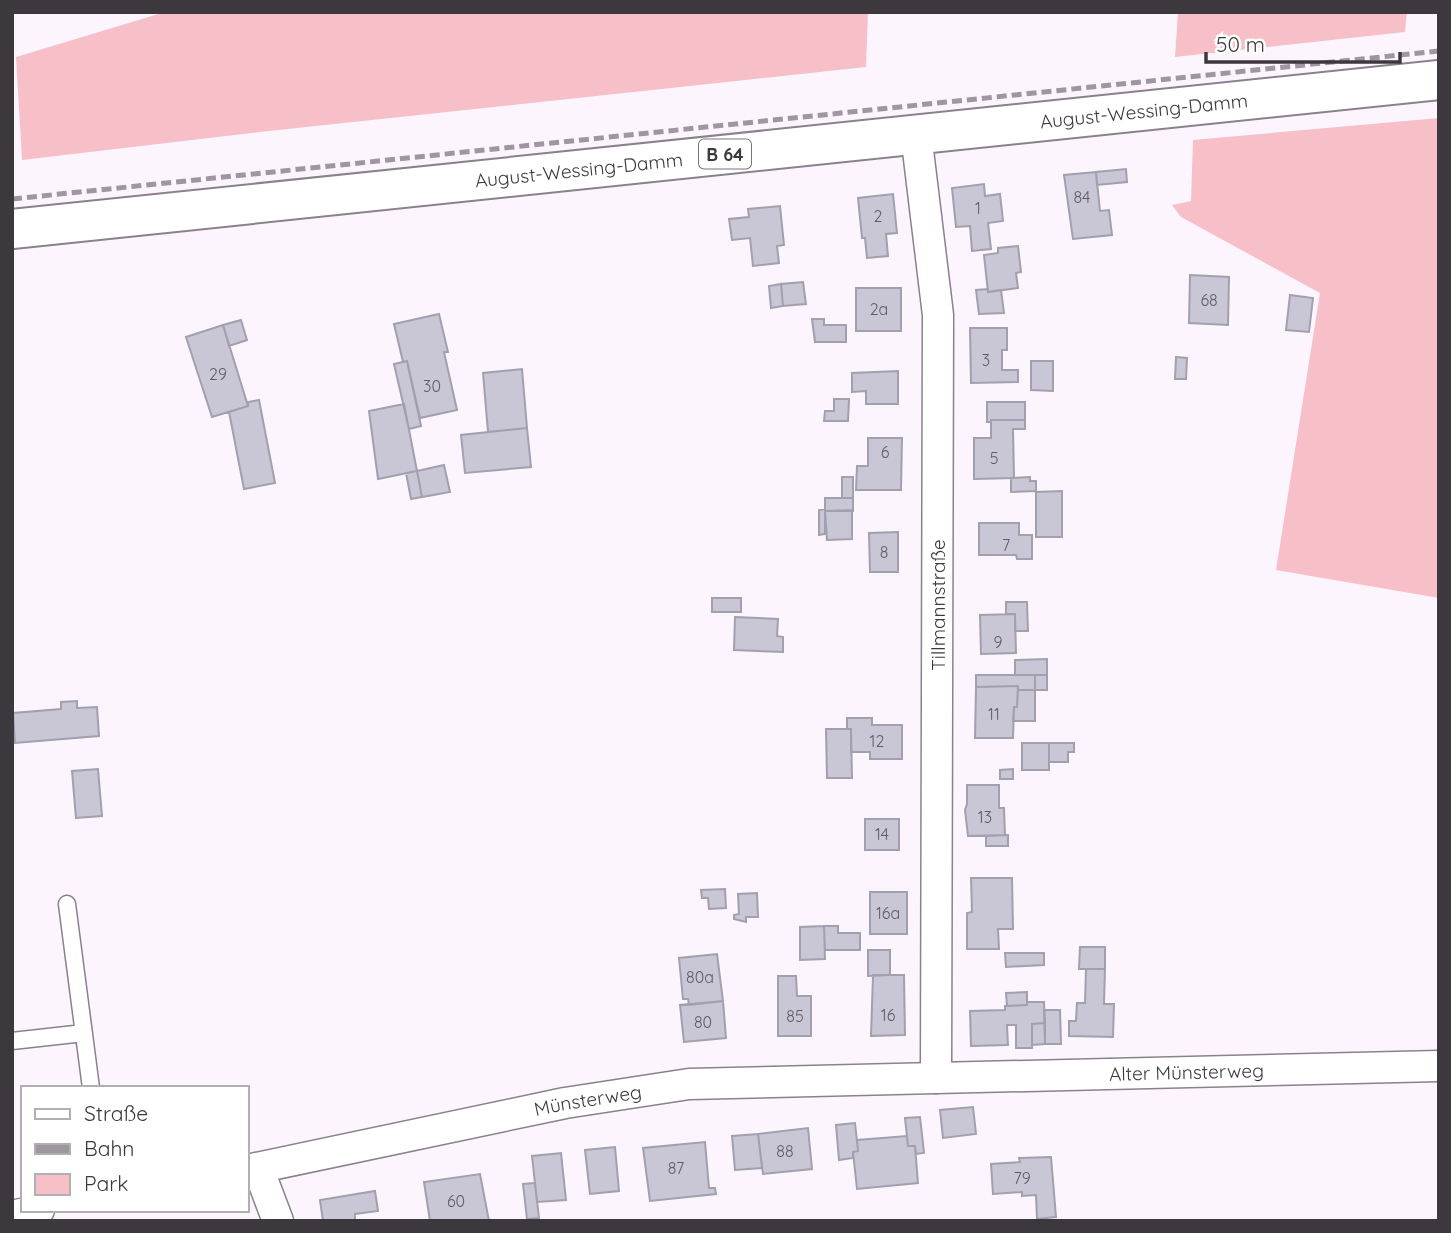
<svg xmlns="http://www.w3.org/2000/svg" width="1451" height="1233" font-family="Quicksand,sans-serif">
  <style>
    .green { fill: #f7c0c8 }
    .building { fill: #c9c6d5; stroke: #a29fae; stroke-width: 2 }
    .lines { fill: none; stroke-linecap: round; stroke-linejoin: round }
    .service-casing { stroke: #8b818d; stroke-width: 19 }
    .minor-casing { stroke: #8b818d; stroke-width: 33 }
    .primary-casing { stroke: #8b818d; stroke-width: 42 }
    .service { stroke: #fff; stroke-width: 16 }
    .minor { stroke: #fff; stroke-width: 30 }
    .primary { stroke: #fff; stroke-width: 38 }
    .rail { stroke: #9d979e; stroke-width: 5; stroke-dasharray: 10 5; stroke-linecap: butt }
    .labels { text-anchor: middle; dominant-baseline: central; stroke-width: 5; stroke-linejoin: round; paint-order: stroke }
    .number-label { font-size: 16px; fill: #605c64 }
    .shield { fill: #fff; stroke: #777478; stroke-width: 2 }
    .shield-label { font-size: 18px; font-weight: bold; fill: #3d383e }
    .street-label { font-size: 19px; fill: #3d383e; stroke: #fff }
  </style>
  <rect width="100%" height="100%" fill="#fcf5fd"/>
  <path class="green" d="M165 12H868L866 67 269 131 22 160 16 57Z
    M1178 12H1407L1405 32 1175 57Z
    M1439 118V598L1276 570 1320 293 1181 217 1172 205 1191 201 1193 140Z"/>
  <path class="building" d="M1126 169 1127 182 1097 185 1096 172Z
    M1096 172 1100 211 1109 210 1112 235 1073 239 1064 175Z
    M984 184 985 196 1000 194 1003 221 988 223 991 249 972 251 970 226 956 227 952 188Z
    M893 194 897 233 886 234 888 256 867 258 865 238H862L858 198Z
    M780 206 784 245 777 246 779 263 753 266 750 238 732 240 729 219 749 217 748 209Z
    M1018 246 1021 272 1016 273 1018 288 988 292 984 255 998 253V248Z
    M1190 275 1229 277 1228 325 1189 323Z
    M803 282 806 304 783 306 781 284Z
    M781 284 783 306 771 308 769 286Z
    M856 288H901V331H856Z
    M988 289V292L1001 290 1004 313 979 314 976 290Z
    M1290 295 1313 298 1309 332 1286 330Z
    M439 314 448 352H444L457 410 420 418 407 361 403 362 394 324Z
    M812 319H824V325H846V342H815Z
    M241 320 247 340 229 346 223 325Z
    M223 325 248 406 212 417 186 337Z
    M970 328H1007V350H1002V370H1018V382L971 383Z
    M1176 357 1187 358 1186 379H1175Z
    M407 361 421 426 409 429 394 364Z
    M1031 361H1053V391L1031 390Z
    M522 369 527 428 488 432 483 373Z
    M898 371V404H866V391L852 392V373Z
    M834 399H849L848 421H824L825 411H834Z
    M259 400 275 483 244 489 229 412 248 406V402Z
    M987 402H1025V420H991V422H987Z
    M404 404 417 471 378 479 369 411Z
    M991 420H1025V429H1013L1014 478 974 479V438H991Z
    M527 428 531 467 465 473 461 435Z
    M868 438H902L901 490H856L857 466H868Z
    M444 465 450 492 422 497 417 471Z
    M417 471 422 497 411 499 406 473Z
    M842 477H853V498H842Z
    M1030 477V481H1036V491L1011 492V478Z
    M1062 491V537H1036V492Z
    M825 498H853V511H825Z
    M825 509V534L819 535V510Z
    M852 510V539L827 540 825 511Z
    M979 523H1019V535H1032V559H1017L1016 555H979Z
    M898 532V572H870L869 533Z
    M712 598H741V612H712Z
    M1006 602H1027L1028 631H1015V614H1006Z
    M1015 614 1016 653 981 654 980 615Z
    M735 617 778 619 777 636 783 637V652L734 650Z
    M1047 659V675H1015V660Z
    M976 675H1035V690H1018V686L976 687Z
    M1035 675H1047V690H1035Z
    M1018 686 1017 707H1014L1013 738H975L976 687Z
    M1018 690H1035V721H1013L1014 707H1017Z
    M77 701V708L97 707 99 736 15 743 13 713 61 709V702Z
    M847 718H872V725H902V759H870V752H851V729H847Z
    M826 729H851L852 778H827Z
    M1022 743H1049V770H1022Z
    M1049 743H1074V752H1068V762H1049Z
    M98 769 102 816 76 818 72 771Z
    M1013 769V779H1000V770Z
    M967 785H999V808H1004L1005 835 968 836 965 810 967 804Z
    M865 819H899V850H865Z
    M1008 835V846H986V836Z
    M971 878H1012L1013 929H998L999 949H967V913L972 912Z
    M725 889 726 908 709 909 708 898H702L701 890Z
    M870 892H907V934H870Z
    M757 893 758 917H746V922L734 919V915L739 914 738 894Z
    M824 926 825 959 800 960V927Z
    M824 926H838V933H860V950H825Z
    M1080 947H1105V969H1079Z
    M868 950H890V975L868 976Z
    M1005 953H1044V965L1006 967Z
    M717 954 723 1001 689 1005 688 999H683L679 958Z
    M1086 969H1105L1104 1004H1114L1113 1037 1069 1036V1021H1076L1077 1003H1085Z
    M873 975H904L905 1035 871 1036Z
    M778 976H796L797 996H811V1036H778Z
    M1027 992V1005L1007 1006 1006 993Z
    M723 1001 726 1038 684 1042 680 1005Z
    M1027 1002H1044L1045 1023 1032 1024V1048H1016V1025H1007L1008 1045 971 1046 970 1011 1005 1010V1006L1027 1005Z
    M1044 1010H1060L1061 1044H1045Z
    M1045 1023V1044L1032 1045V1024Z
    M973 1107 976 1134 943 1138 940 1110Z
    M920 1117 924 1153 916 1154 915 1146H908L905 1118Z
    M855 1123 858 1151 853 1152V1158L839 1160 836 1125Z
    M808 1128 812 1169 763 1174 758 1134Z
    M758 1134 762 1168 735 1170 732 1136Z
    M907 1136 908 1146H915L918 1183 857 1189 853 1152 858 1151 857 1140Z
    M705 1142 709 1188H715L716 1194 650 1201 643 1148Z
    M615 1147 619 1191 590 1194 585 1150Z
    M561 1153 566 1200 537 1202 532 1156Z
    M1051 1157 1056 1217 1037 1219 1036 1195 1022 1196V1192L993 1194 991 1164 1020 1162 1019 1158Z
    M480 1174 489 1221H430L424 1182Z
    M535 1183 539 1218 527 1219 523 1184Z
    M375 1191 378 1211 355 1214V1221H323L320 1200Z"/>
  <g class="lines">
    <g class="service-casing">
      <path id="service" d="M67 904 91 1088
        M12 1041 84 1033"/>
    </g>
    <g class="minor-casing">
      <g id="minor">
        <path d="M916 134 938 315 936 1078"/>
        <path d="M258 1168 278 1221"/>
        <path id="s1" d="M247 1170 565 1103 689 1084 1439 1066"/>
        <path d="M12 1216 39 1210"/>
      </g>
    </g>
    <g class="primary-casing">
      <g id="primary">
        <path id="s2" d="M12 229 1439 80"/>
      </g>
    </g>
    <use href="#service" class="service"/>
    <use href="#minor" class="minor"/>
    <use href="#primary" class="primary"/>
    <path class="rail" d="M12 199 1439 51"/>
  </g>
  <g class="labels">
    <g class="number-label">
      <text x="1082" y="197">84</text>
      <text x="978" y="208">1</text>
      <text x="878" y="216">2</text>
      <text x="1209" y="300">68</text>
      <text x="879" y="309">2a</text>
      <text x="986" y="360">3</text>
      <text x="218" y="374">29</text>
      <text x="432" y="386">30</text>
      <text x="885" y="452">6</text>
      <text x="994" y="458">5</text>
      <text x="1006" y="545">7</text>
      <text x="884" y="552">8</text>
      <text x="998" y="642">9</text>
      <text x="994" y="714">11</text>
      <text x="877" y="741">12</text>
      <text x="985" y="817">13</text>
      <text x="882" y="834">14</text>
      <text x="888" y="913">16a</text>
      <text x="700" y="977">80a</text>
      <text x="888" y="1015">16</text>
      <text x="795" y="1016">85</text>
      <text x="703" y="1022">80</text>
      <text x="785" y="1151">88</text>
      <text x="676" y="1168">87</text>
      <text x="1022" y="1178">79</text>
      <text x="456" y="1201">60</text>
    </g>
    <rect class="shield" x="699" y="139.5" width="52" height="29" rx="5"/>
    <g class="shield-label">
      <text x="725" y="154">B 64</text>
    </g>
    <g class="street-label">
      <text stroke="none"><textPath href="#s2" startOffset="1138">August-Wessing-Damm</textPath></text>
      <text stroke="none"><textPath href="#s2" startOffset="570">August-Wessing-Damm</textPath></text>
      <text transform="translate(938 605) rotate(-90)">Tillmannstraße</text>
      <text stroke="none"><textPath href="#s1" startOffset="948">Alter Münsterweg</textPath></text>
      <text stroke="none"><textPath href="#s1" startOffset="348">Münsterweg</textPath></text>
    </g>
  </g>
  <rect width="1451" height="1233" fill="none" stroke="#3d383e" stroke-width="28"/>
  <rect x="21" y="1086" width="228" height="126" fill="#ffffff" stroke="#b1afb2" stroke-width="2"/>
  <rect x="35" y="1109" width="35" height="10" fill="#ffffff" stroke="#b1afb2" stroke-width="2"/>
  <text x="84" y="1121" font-size="21" fill="#3d383e">Straße</text>
  <rect x="35" y="1144" width="35" height="10" fill="#9d979e" stroke="#b1afb2" stroke-width="2"/>
  <text x="84" y="1156" font-size="21" fill="#3d383e">Bahn</text>
  <rect x="35" y="1174" width="35" height="21" fill="#f7c0c8" stroke="#b1afb2" stroke-width="2"/>
  <text x="84" y="1191" font-size="21" fill="#3d383e">Park</text>
  <path d="M1206 52v10h194v-10" fill="none" stroke="#3d383e" stroke-width="3.5"/>
  <text x="1216" y="52" font-size="21" fill="#3d383e" stroke="#ffffff" stroke-width="5" paint-order="stroke">50 m</text>
</svg>
